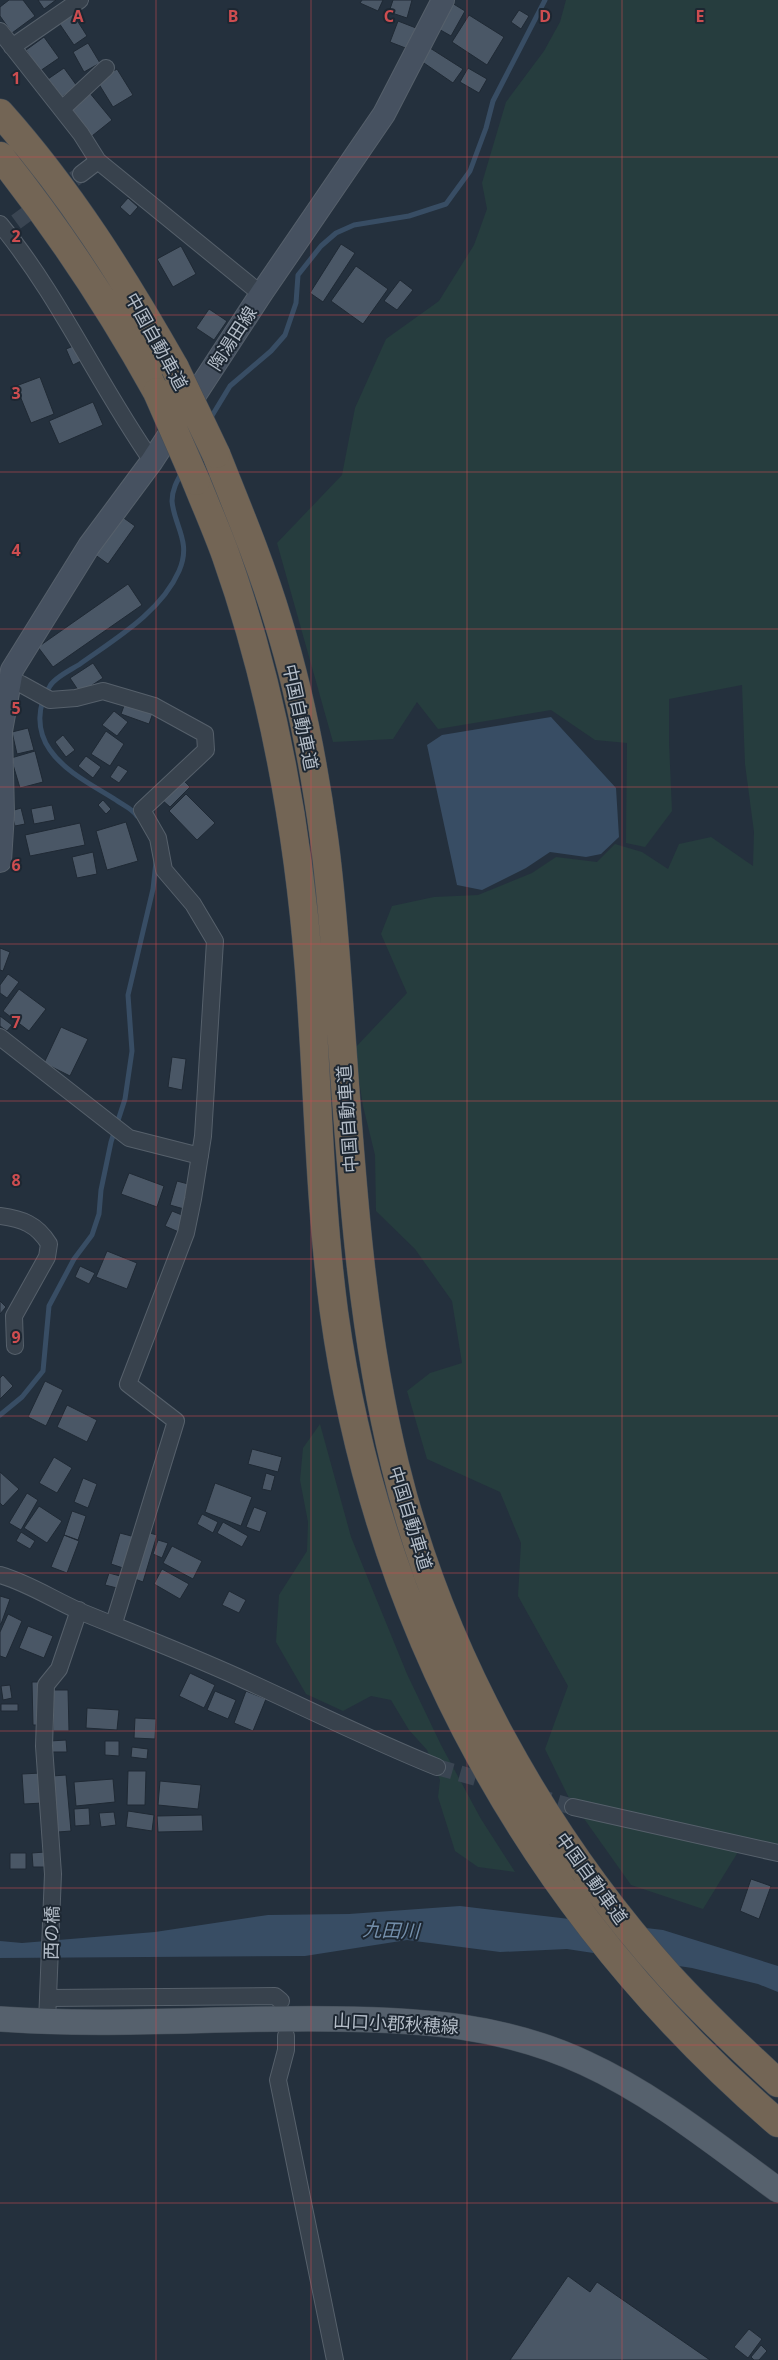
<svg xmlns="http://www.w3.org/2000/svg" width="778" height="2360" font-family="'Noto Sans','Noto Sans JP',sans-serif">
  <style>
    .green { fill: #263d3e }
    .water { fill: #384d64 }
    .lines { fill: none; stroke-linecap: round; stroke-linejoin: round }
    .stream { stroke: #384d64; stroke-width: 5 }
    .building { fill: #4a5766; stroke: #1f2934 }
    .street-tunnel { stroke: #3a4552; stroke-width: 16; stroke-dasharray: 16 8; stroke-linecap: butt }
    .street-casing { stroke: #56606b; stroke-width: 18 }
    .secondary-casing { stroke: #56606b; stroke-width: 24 }
    .primary-casing { stroke: #414b56; stroke-width: 26 }
    .highway-casing { stroke: #434d58; stroke-width: 29 }
    .street { stroke: #38424d; stroke-width: 16 }
    .secondary { stroke: #465160; stroke-width: 22 }
    .primary { stroke: #56616d; stroke-width: 25 }
    .highway { stroke: #736555; stroke-width: 28 }
    .highway-bridge-casing { stroke: #434d58; stroke-width: 29; stroke-linecap: butt }
    .highway-bridge { stroke: #736555; stroke-width: 28 }
    .grid { fill: none; stroke: #ce4d50; stroke-width: 1; stroke-opacity: 0.55 }
    .labels { text-anchor: middle; dominant-baseline: central; stroke-width: 4; stroke-linejoin: round; paint-order: stroke }
    .street-label { font-size: 18px; fill: #b4bdc8; stroke: #1d2732 }
    .water-label { font-size: 19px; font-style: italic; fill: #748fab; stroke: #1d2732 }
    .grid-label { font-size: 16px; text-anchor: middle; font-weight: bold; fill: #ce4d50; stroke: #1d2732; stroke-width: 4; stroke-linejoin: round; paint-order: stroke }
  </style>
  <rect width="100%" height="100%" fill="#24303d"/>
  <path class="green" d="M566 0H778V1852H738L703 1909 631 1885 568 1796 545 1749 568 1686 518 1596 521 1543 500 1492 427 1459 407 1391 430 1373 462 1363 452 1301 415 1249 376 1211 375 1155 363 1106 354 1049 407 993 381 934 392 906 434 897 478 895 532 873 556 857 597 862 615 844 642 852 668 869 679 844 711 837 753 866 754 832 745 764 742 685 669 699V742L672 811 645 847 626 843 627 743 595 740 551 710 438 729 417 702 393 739 333 742 277 543 342 475 355 408 386 339 439 301 474 245 487 209 482 183 506 102 544 51 560 22Z
    M320 1424 351 1537 407 1674 441 1745 481 1819 515 1872 478 1867 455 1851 438 1797 440 1780 427 1750 409 1730 391 1700 371 1696 343 1711 306 1694 276 1642 279 1595 307 1551 308 1522 300 1480 303 1448Z"/>
  <path class="water" d="M551 717 616 788 619 837 601 854 586 857 550 852 526 868 482 890 457 885 427 745 442 735Z
    M460 1906 663 1930 778 1966V1992L758 1984 692 1968 567 1949 500 1952 407 1940 305 1956 0 1958V1941L22 1943 155 1932 268 1915 349 1914Z"/>
  <g class="lines">
    <path class="stream" d="M210 419 230 386 271 351 285 335 296 303 298 275 321 246 336 233 354 225 409 216 446 204 470 171 486 128 493 101 545 0
      M137 816C133 809 123 805 116 800 94 786 65 772 50 750 36 730 37 706 50 686 55 677 71 670 80 664 115 639 161 612 179 571 192 542 174 526 172 501 172 490 177 481 182 472
      M0 1415 22 1397 43 1371 49 1306 74 1259 92 1235 99 1214 101 1190 111 1142 125 1099 132 1051 128 995 153 889 156 862"/>
  </g>
  <path class="building" d="M9 0H23L35 16 12 33 0 16V7Z
    M38 0H56L44 9Z
    M362 0H383L378 11 360 3Z
    M393 0H412L407 18 389 12Z
    M452 3 465 11 451 36 437 28Z
    M519 10 529 16 521 29 511 22Z
    M73 14 87 36 74 45 59 23Z
    M469 15 504 37 487 65 452 42Z
    M398 21 416 28 408 49 390 42Z
    M44 37 59 58 40 71 26 50Z
    M88 43 100 63 84 72 73 52Z
    M430 48 463 69 453 83 421 61Z
    M64 68 77 86 62 97 48 79Z
    M468 68 487 79 479 93 460 82Z
    M117 69 133 95 113 107 97 81Z
    M89 92 112 120 92 136 69 107Z
    M128 198 138 207 130 216 120 207Z
    M341 244 355 253 323 302 310 293Z
    M181 246 196 274 173 287 157 259Z
    M356 266 388 289 363 324 331 301Z
    M400 280 413 290 397 310 384 301Z
    M209 309 227 321 214 340 196 328Z
    M76 345 83 360 73 365 66 349Z
    M40 377 54 414 31 423 16 386Z
    M93 402 103 425 59 444 49 421Z
    M121 516 135 526 108 564 94 554Z
    M128 584 142 605 53 667 38 647Z
    M93 663 103 678 80 693 70 678Z
    M125 703 153 713 149 724 121 714Z
    M114 711 128 722 117 736 102 725Z
    M28 728 34 750 17 754 12 732Z
    M106 731 124 744 110 766 91 754Z
    M63 735 75 750 66 757 55 742Z
    M35 751 43 782 20 788 11 758Z
    M86 756 101 767 93 778 78 766Z
    M118 765 128 771 119 783 110 777Z
    M181 778 190 787 170 807 161 799Z
    M186 794 215 823 197 840 169 811Z
    M103 800 111 809 106 814 98 805Z
    M52 805 55 820 34 824 31 809Z
    M21 808 25 824 15 826 11 811Z
    M126 822 138 861 107 870 96 831Z
    M80 823 85 845 30 856 25 835Z
    M93 852 97 874 77 878 72 857Z
    M0 948 10 952 3 971 0 970Z
    M8 974 19 982 7 998 0 993V985Z
    M19 989 46 1009 29 1031 3 1011Z
    M0 1016 12 1025 7 1031 0 1026Z
    M61 1027 88 1039 70 1076 44 1063Z
    M172 1057 186 1059 182 1090 168 1087Z
    M129 1173 164 1186 157 1207 121 1194Z
    M177 1181 192 1185 184 1209 170 1205Z
    M172 1211 187 1217 181 1233 165 1226Z
    M107 1251 137 1263 127 1289 96 1277Z
    M80 1266 95 1273 89 1284 75 1277Z
    M0 1301 6 1307 0 1314Z
    M3 1375 13 1386 0 1399V1378Z
    M45 1381 63 1390 46 1426 28 1417Z
    M67 1405 97 1420 87 1442 57 1427Z
    M252 1449 282 1457 278 1472 248 1464Z
    M54 1457 72 1468 57 1493 39 1483Z
    M0 1472 19 1489 3 1506 0 1503Z
    M266 1473 275 1476 271 1491 262 1489Z
    M83 1478 97 1484 88 1508 74 1502Z
    M215 1483 252 1497 241 1526 205 1512Z
    M27 1493 38 1500 21 1530 9 1523Z
    M39 1506 62 1521 47 1543 24 1528Z
    M254 1507 267 1512 260 1532 246 1527Z
    M72 1511 86 1516 78 1540 64 1535Z
    M202 1514 218 1522 213 1533 197 1524Z
    M223 1522 248 1536 242 1547 217 1533Z
    M21 1532 35 1541 30 1549 16 1541Z
    M146 1532 157 1535 143 1582 132 1578Z
    M120 1533 135 1537 126 1569 111 1564Z
    M64 1535 79 1541 67 1573 51 1567Z
    M158 1540 168 1543 162 1558 153 1554Z
    M172 1546 202 1561 193 1579 163 1563Z
    M162 1569 189 1584 180 1599 154 1584Z
    M109 1573 124 1577 121 1589 105 1585Z
    M229 1591 246 1600 239 1613 222 1605Z
    M0 1596 10 1599 1 1624H0Z
    M8 1614 22 1621 6 1658 0 1656V1632Z
    M28 1626 53 1636 44 1658 19 1648Z
    M190 1673 215 1685 204 1708 179 1696Z
    M32 1682H40L42 1725H33Z
    M10 1685 12 1698 3 1700 1 1686Z
    M53 1690H68L69 1731H53Z
    M215 1691 236 1700 228 1719 207 1710Z
    M246 1691 266 1699 253 1731 234 1723Z
    M1 1704H18V1711H1Z
    M87 1708 119 1710 117 1730 86 1728Z
    M135 1718 156 1719 155 1739 134 1738Z
    M66 1740 67 1752H51L50 1741Z
    M105 1741H119V1756L105 1755Z
    M132 1747 148 1749 147 1759 131 1757Z
    M128 1771H146L145 1805H127Z
    M41 1773 43 1803 24 1804 22 1774Z
    M66 1775 71 1831 58 1832 52 1776Z
    M113 1779 115 1802 76 1806 74 1782Z
    M160 1781 201 1785 198 1809 158 1805Z
    M89 1808 90 1825 75 1826 74 1809Z
    M128 1811 154 1815 152 1831 126 1827Z
    M114 1812 116 1825 101 1827 99 1813Z
    M202 1815 203 1831 158 1832 157 1816Z
    M45 1852 46 1867H33L32 1853Z
    M10 1853H26V1869H10Z
    M751 1879 771 1886 759 1919 740 1911Z
    M568 2276 590 2292 597 2282 710 2360H510Z
    M749 2329 762 2339 748 2358 734 2347Z
    M761 2345 767 2351 759 2360H754L751 2357Z"/>
  <g class="lines">
    <path class="street-tunnel" d="M16 222 81 174
      M437 1767 497 1784
      M535 1796 573 1807"/>
    <g class="street-casing">
      <path id="street" d="M0 31 81 134 98 161
        M12 47 80 0
        M62 109 106 68
        M81 174 98 161 261 294
        M0 224C60 297 98 384 152 461
        M9 679 21 684 50 700 76 698 103 691 154 706 205 734 206 750 142 810 158 838 164 870 193 904 215 941 203 1136 193 1199 186 1233 128 1384 176 1421 114 1623
        M0 1037 129 1138 200 1156
        M0 1216C22 1219 37 1224 49 1244L47 1257 14 1316 15 1346
        M0 1575C28 1583 52 1599 79 1611 133 1633 187 1654 240 1678 306 1708 370 1740 437 1767
        M573 1807 778 1853
        M49 1998 275 1996 281 2001
        M47 2022 53 1874 44 1746 46 1685 59 1669 79 1610
        M286 2036V2050L278 2080 335 2360"/>
    </g>
    <g class="secondary-casing">
      <path id="secondary" d="M0 861 3 813 1 731 12 670 89 546 152 461 261 294 384 114 443 0"/>
    </g>
    <g class="primary-casing">
      <path id="primary" d="M0 2019C111 2027 223 2017 335 2019 422 2020 504 2025 585 2063 655 2095 716 2145 778 2190"/>
    </g>
    <g class="highway-casing">
      <path id="highway" d="M0 113C69 190 124 278 175 368
        M0 156C61 233 110 307 157 392
        M216 454C238 509 261 564 278 621 300 692 314 765 324 838 332 897 336 956 340 1015 351 1166 359 1318 395 1465 440 1651 542 1835 670 1977 704 2014 741 2049 778 2083
        M196 481C206 506 217 531 226 556 273 689 298 830 309 970 318 1084 319 1198 334 1312 378 1631 534 1913 778 2123"/>
    </g>
    <use href="#street" class="street"/>
    <use href="#secondary" class="secondary"/>
    <use href="#primary" class="primary"/>
    <use href="#highway" class="highway"/>
    <g class="highway-bridge-casing">
      <path id="highway-bridge" d="M175 368 216 454
        M157 392 196 481"/>
    </g>
    <use href="#highway-bridge" class="highway-bridge"/>
  </g>
  <path class="grid" d="M156 0V2360M311 0V2360M467 0V2360M622 0V2360M0 157H778M0 315H778M0 472H778M0 629H778M0 787H778M0 944H778M0 1101H778M0 1259H778M0 1416H778M0 1573H778M0 1731H778M0 1888H778M0 2045H778M0 2203H778"/>
  <g class="labels">
    <g class="street-label">
      <text transform="translate(232 338) rotate(-57)">陶湯田線</text>
      <text transform="translate(157 341) rotate(61)">中国自動車道</text>
      <text transform="translate(301 717) rotate(78)">中国自動車道</text>
      <text transform="translate(347 1119) rotate(-94)">中国自動車道</text>
      <text transform="translate(411 1518) rotate(73)">中国自動車道</text>
      <text transform="translate(592 1878) rotate(54)">中国自動車道</text>
      <text transform="translate(51 1933) rotate(-89)">西の橋</text>
      <text transform="translate(396 2023) rotate(3)">山口小郡秋穂線</text>
    </g>
    <g class="water-label">
      <text transform="translate(391 1930) rotate(2)">九田川</text>
    </g>
  </g>
  <g class="grid-label">
    <text x="78" y="22">A</text>
    <text x="233" y="22">B</text>
    <text x="389" y="22">C</text>
    <text x="545" y="22">D</text>
    <text x="700" y="22">E</text>
    <text x="16" y="84">1</text>
    <text x="16" y="242">2</text>
    <text x="16" y="399">3</text>
    <text x="16" y="556">4</text>
    <text x="16" y="714">5</text>
    <text x="16" y="871">6</text>
    <text x="16" y="1028">7</text>
    <text x="16" y="1186">8</text>
    <text x="16" y="1343">9</text>
  </g>
</svg>
